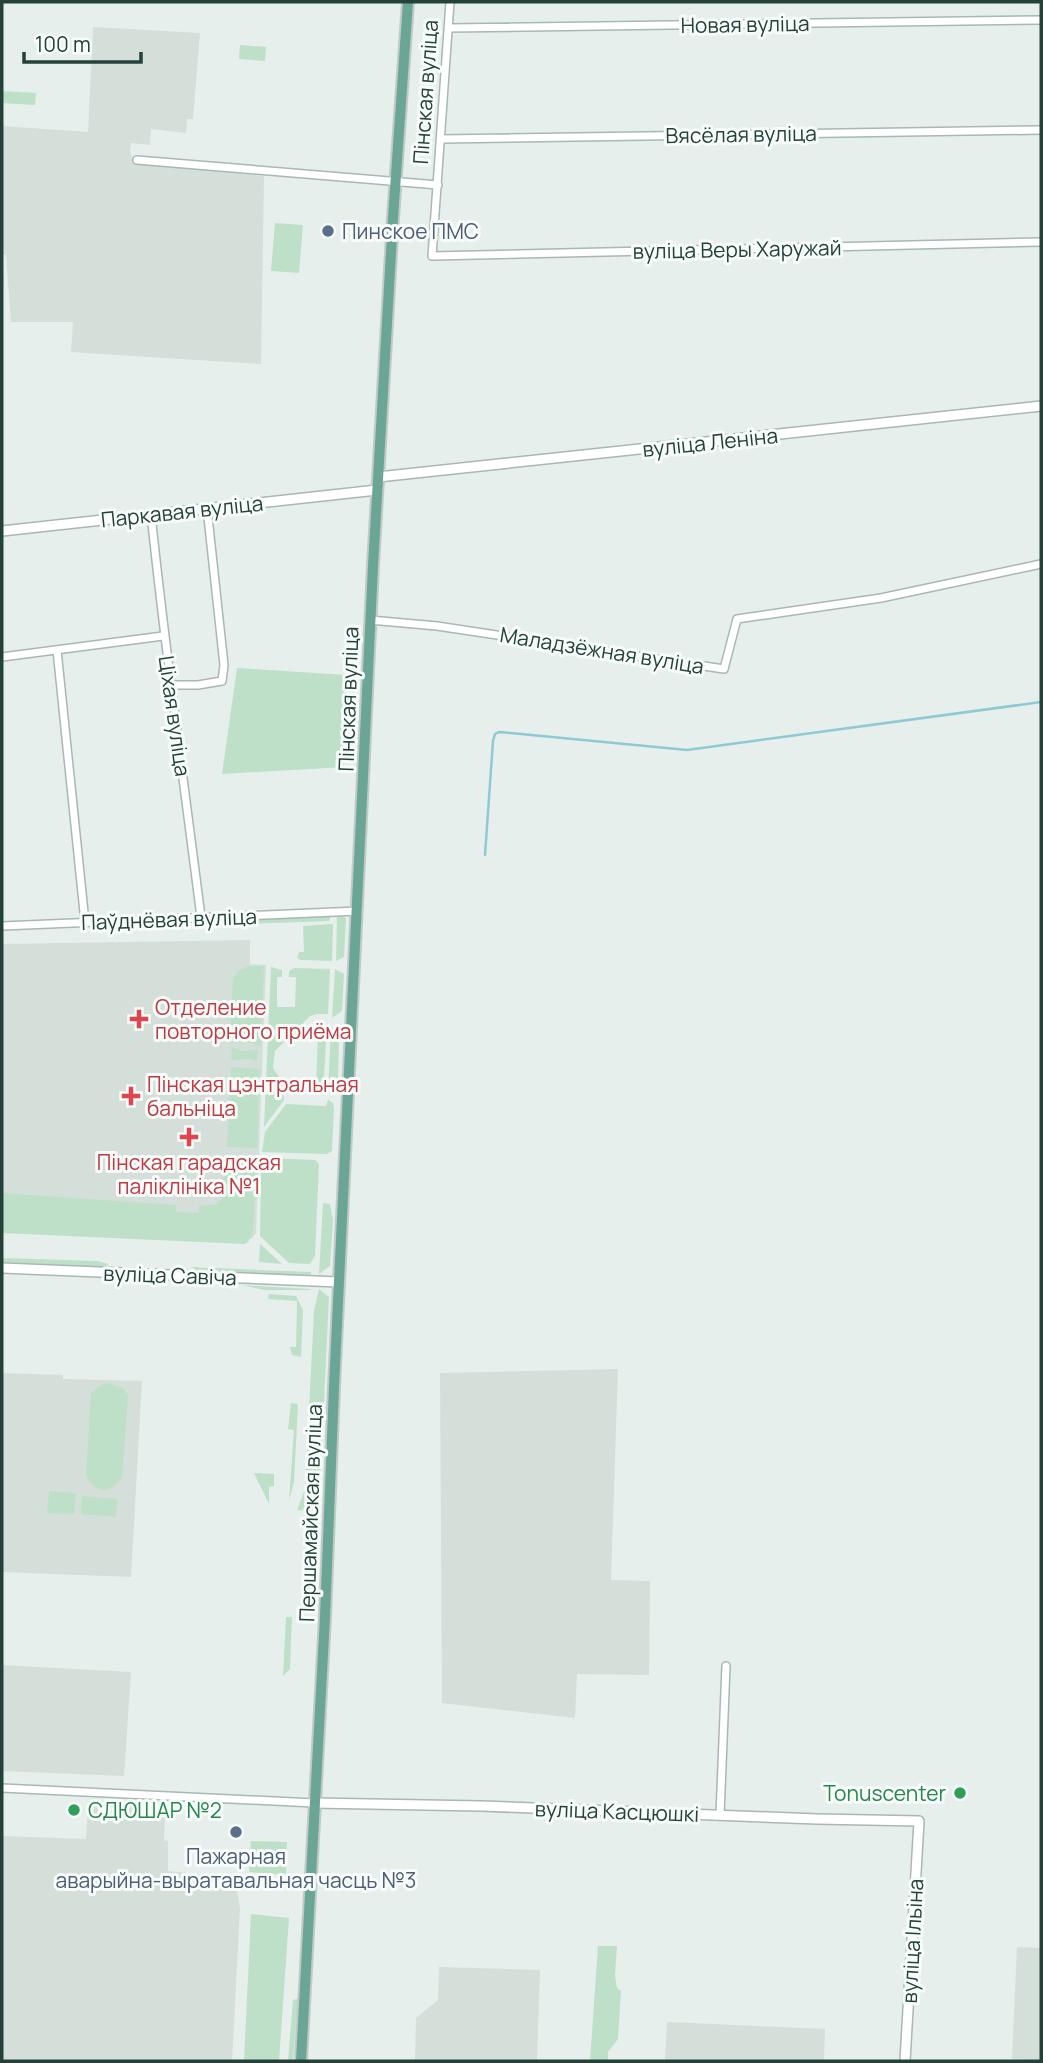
<svg xmlns="http://www.w3.org/2000/svg" width="1043" height="2063" font-family="Manrope,sans-serif">
  <style>
    .built { fill: #d4dfda }
    .green { fill: #bfe0c8 }
    .lines { fill: none; stroke-linecap: round; stroke-linejoin: round }
    .stream { stroke: #8ec9d4; stroke-width: 2.5 }
    .minor-casing { stroke: #a8b8b2; stroke-width: 10 }
    .tertiary-casing { stroke: #a8b8b2; stroke-width: 12 }
    .primary-casing { stroke: #c2cac8; stroke-width: 14 }
    .minor { stroke: #fff; stroke-width: 7 }
    .tertiary { stroke: #fff; stroke-width: 9 }
    .primary { stroke: #6aa596; stroke-width: 10 }
    .service-dot { fill: #5c6f8a; stroke: #f7fbf9; stroke-width: 2.5 }
    .health-dot { fill: #e0444e; stroke: #f7fbf9; stroke-width: 2.5 }
    .leisure-dot { fill: #2e9e5b; stroke: #f7fbf9; stroke-width: 2.5 }
    .labels { text-anchor: middle; dominant-baseline: central; stroke-width: 6; stroke-linejoin: round; paint-order: stroke }
    .street-label { font-size: 21px; fill: #24423a; stroke: #f7fbf9 }
    .service-label { font-size: 21px; fill: #4e5e75; stroke: #f7fbf9; text-anchor: start }
    .health-label { font-size: 21px; fill: #be3a42; stroke: #f7fbf9; text-anchor: start }
    .leisure-label { font-size: 21px; fill: #27864d; stroke: #f7fbf9; text-anchor: end }
  </style>
  <rect width="100%" height="100%" fill="#e6efeb"/>
  <path class="built" d="M93 27 200 33 193 119H187L186 133 151 129 150 145 131 143 130 151 134 163 264 176 261 364 71 352 73 322H11L6 255 2 254V126L88 132Z
    M250 940V964L266 965 256 1233 252 1239 2 1226V944Z
    M618 1369 611 1580 650 1581 649 1675 577 1674 575 1718 442 1703 440 1373Z
    M2 1373 63 1375V1379L142 1381 131 1577 2 1572Z
    M2 1665 131 1672 124 1776 2 1771Z
    M132 1805 169 1807 173 1811 171 1816 165 1818 164 1840 168 1841V1871L235 1878 240 1909 232 2061H2V1836L86 1839 88 1806Z
    M1017 1947 1041 1948V2061L1012 2059Z
    M439 1967 540 1970 537 2061H415L416 2018 438 2000Z
    M667 2022 825 2029 824 2061H665Z"/>
  <path class="green" d="M240 45 266 47 265 61 239 59Z
    M2 91 36 93 35 105 2 103Z
    M275 223 303 225 299 273 271 271Z
    M237 668 346 675 344 767 222 774Z
    M332 914 329 921 248 924V920L251 918Z
    M337 914 346 918 344 957 336 961Z
    M333 924 332 961 301 960 297 958 299 952H304L303 926Z
    M249 966H264L261 1046 245 1042 229 1043 233 978 238 971Z
    M271 967 282 970V977H277V1007H295L296 977H289V971L294 968 330 969 328 1014H317L310 1016 275 1051 273 1068 282 1081 284 1100 264 1127Z
    M335 969 344 974 342 1011 332 1018Z
    M327 1026 323 1093 316 1089 318 1030Z
    M331 1026 339 1034 338 1088 333 1092 328 1093Z
    M232 1048 239 1049 241 1051 258 1050 257 1061 251 1059 231 1060Z
    M231 1067 260 1069 257 1148 227 1147Z
    M328 1100 333 1103 334 1109 332 1151 327 1154 262 1152 265 1132 286 1104 326 1106Z
    M265 1158 315 1160 319 1164 315 1256 310 1264 289 1263 260 1236 261 1162Z
    M224 1163 256 1165 253 1233 248 1242 244 1244 2 1233V1193L176 1205V1212L199 1213V1206L217 1204 222 1198Z
    M323 1203 330 1204 333 1220 330 1266 319 1274Z
    M260 1244 282 1264 259 1262Z
    M2 1258 97 1261 109 1264 104 1267 2 1262Z
    M191 1267 311 1272V1276L199 1272Z
    M242 1285 310 1289 311 1290H264Z
    M319 1289 329 1297 319 1506 310 1511 297 1510 305 1489 314 1311Z
    M269 1294 296 1296 303 1310 301 1357 292 1355 290 1347H296L297 1301 268 1299Z
    M109 1383 123 1388 128 1395 122 1477C112 1495 93 1494 86 1474L91 1393 102 1384Z
    M291 1403 298 1404 294 1482 289 1501 294 1430 288 1429Z
    M254 1473 274 1474V1486L269 1487V1504Z
    M49 1491 76 1493 74 1514 47 1513Z
    M82 1496 117 1499 116 1517 81 1514Z
    M309 1518 317 1524 314 1589H309L311 1528 305 1527 306 1519Z
    M286 1617H292L290 1669 283 1676Z
    M251 1841 287 1842 286 1875 249 1872Z
    M251 1914 289 1918 279 2061H244Z
    M598 1946H617L615 1975 617 1988 621 1991 618 2039 608 2052V2061H590Z
    M297 1999 298 2001 293 2061H288L293 2000Z"/>
  <g class="lines">
    <path class="stream" d="M485 855 493 741 495 734 499 732 687 750 1041 702"/>
    <g class="minor-casing">
      <path id="minor" d="M450 2 432 256 1041 242
        M448 28 1041 20
        M441 139 1041 130
        M137 160 438 185
        M151 514C165 649 184 783 201 917
        M370 620 437 626 724 669 737 619 881 598 1041 564
        M57 650 85 922
        M2 657 163 636
        M172 685H198L222 681 224 665 207 508
        M2 926 358 911
        M2 1788 314 1803
        M720 1815 726 1666"/>
    </g>
    <g class="tertiary-casing">
      <path id="tertiary" d="M378 477 1041 406
        M2 531 377 490
        M2 1268 339 1282
        M314 1803 481 1806 817 1819 919 1821 905 2061"/>
    </g>
    <g class="primary-casing">
      <path id="primary" d="M301 2061 325 1617 334 1387 373 566 393 218 408 2"/>
    </g>
    <use href="#minor" class="minor"/>
    <use href="#tertiary" class="tertiary"/>
    <use href="#primary" class="primary"/>
  </g>
  <g class="service-dot">
    <circle cx="328" cy="231" r="7"/>
    <circle cx="236" cy="1832" r="7"/>
  </g>
  <g class="health-dot">
    <path d="M135.5 1008.5h7v7h7v7h-7v7h-7v-7h-7v-7h7z"/>
    <path d="M127.5 1085.5h7v7h7v7h-7v7h-7v-7h-7v-7h7z"/>
    <path d="M185.5 1126.5h7v7h7v7h-7v7h-7v-7h-7v-7h7z"/>
  </g>
  <g class="leisure-dot">
    <circle cx="960" cy="1793" r="7"/>
    <circle cx="74" cy="1810" r="7"/>
  </g>
  <g class="labels">
    <g class="street-label">
      <text transform="translate(745 24) rotate(-1)">Новая вуліца</text>
      <text transform="translate(425 92) rotate(-86)">Пінская вуліца</text>
      <text transform="translate(741 134) rotate(-1)">Вясёлая вуліца</text>
      <text transform="translate(737 249) rotate(-1)">вуліца Веры Харужай</text>
      <text transform="translate(710 442) rotate(-6)">вуліца Леніна</text>
      <text transform="translate(182 511) rotate(-6)">Паркавая вуліца</text>
      <text transform="translate(602 650) rotate(9)">Маладзёжная вуліца</text>
      <text transform="translate(348 699) rotate(-88)">Пінская вуліца</text>
      <text transform="translate(175 716) rotate(82)">Ціхая вуліца</text>
      <text transform="translate(169 919) rotate(-2)">Паўднёвая вуліца</text>
      <text transform="translate(170 1275) rotate(2)">вуліца Савіча</text>
      <text transform="translate(310 1513) rotate(-88)">Першамайская вуліца</text>
      <text transform="translate(617 1811) rotate(2)">вуліца Касцюшкі</text>
      <text transform="translate(912 1941) rotate(-87)">вуліца Ільіна</text>
    </g>
    <g class="service-label">
      <text x="342" y="231">Пинское ПМС</text>
      <text x="236" y="1856" text-anchor="middle">Пажарная<tspan x="236" dy="24">аварыйна-выратавальная часць №3</tspan></text>
    </g>
    <g class="health-label">
      <text x="155" y="1007">Отделение<tspan x="155" dy="24">повторного приёма</tspan></text>
      <text x="147" y="1084">Пінская цэнтральная<tspan x="147" dy="24">бальніца</tspan></text>
      <text x="189" y="1162" text-anchor="middle">Пінская гарадская<tspan x="189" dy="24">паліклініка №1</tspan></text>
    </g>
    <g class="leisure-label">
      <text x="946" y="1793">Tonuscenter</text>
      <text x="88" y="1810" text-anchor="start">СДЮШАР №2</text>
    </g>
  </g>
  <rect width="1043" height="2063" fill="none" stroke="#24423a" stroke-width="7"/>
  <path d="M24 52v10h117v-10" fill="none" stroke="#24423a" stroke-width="3.5"/>
  <text x="35" y="52" font-size="21" fill="#24423a" stroke="#f7fbf9" stroke-width="5" paint-order="stroke">100 m</text>
</svg>
